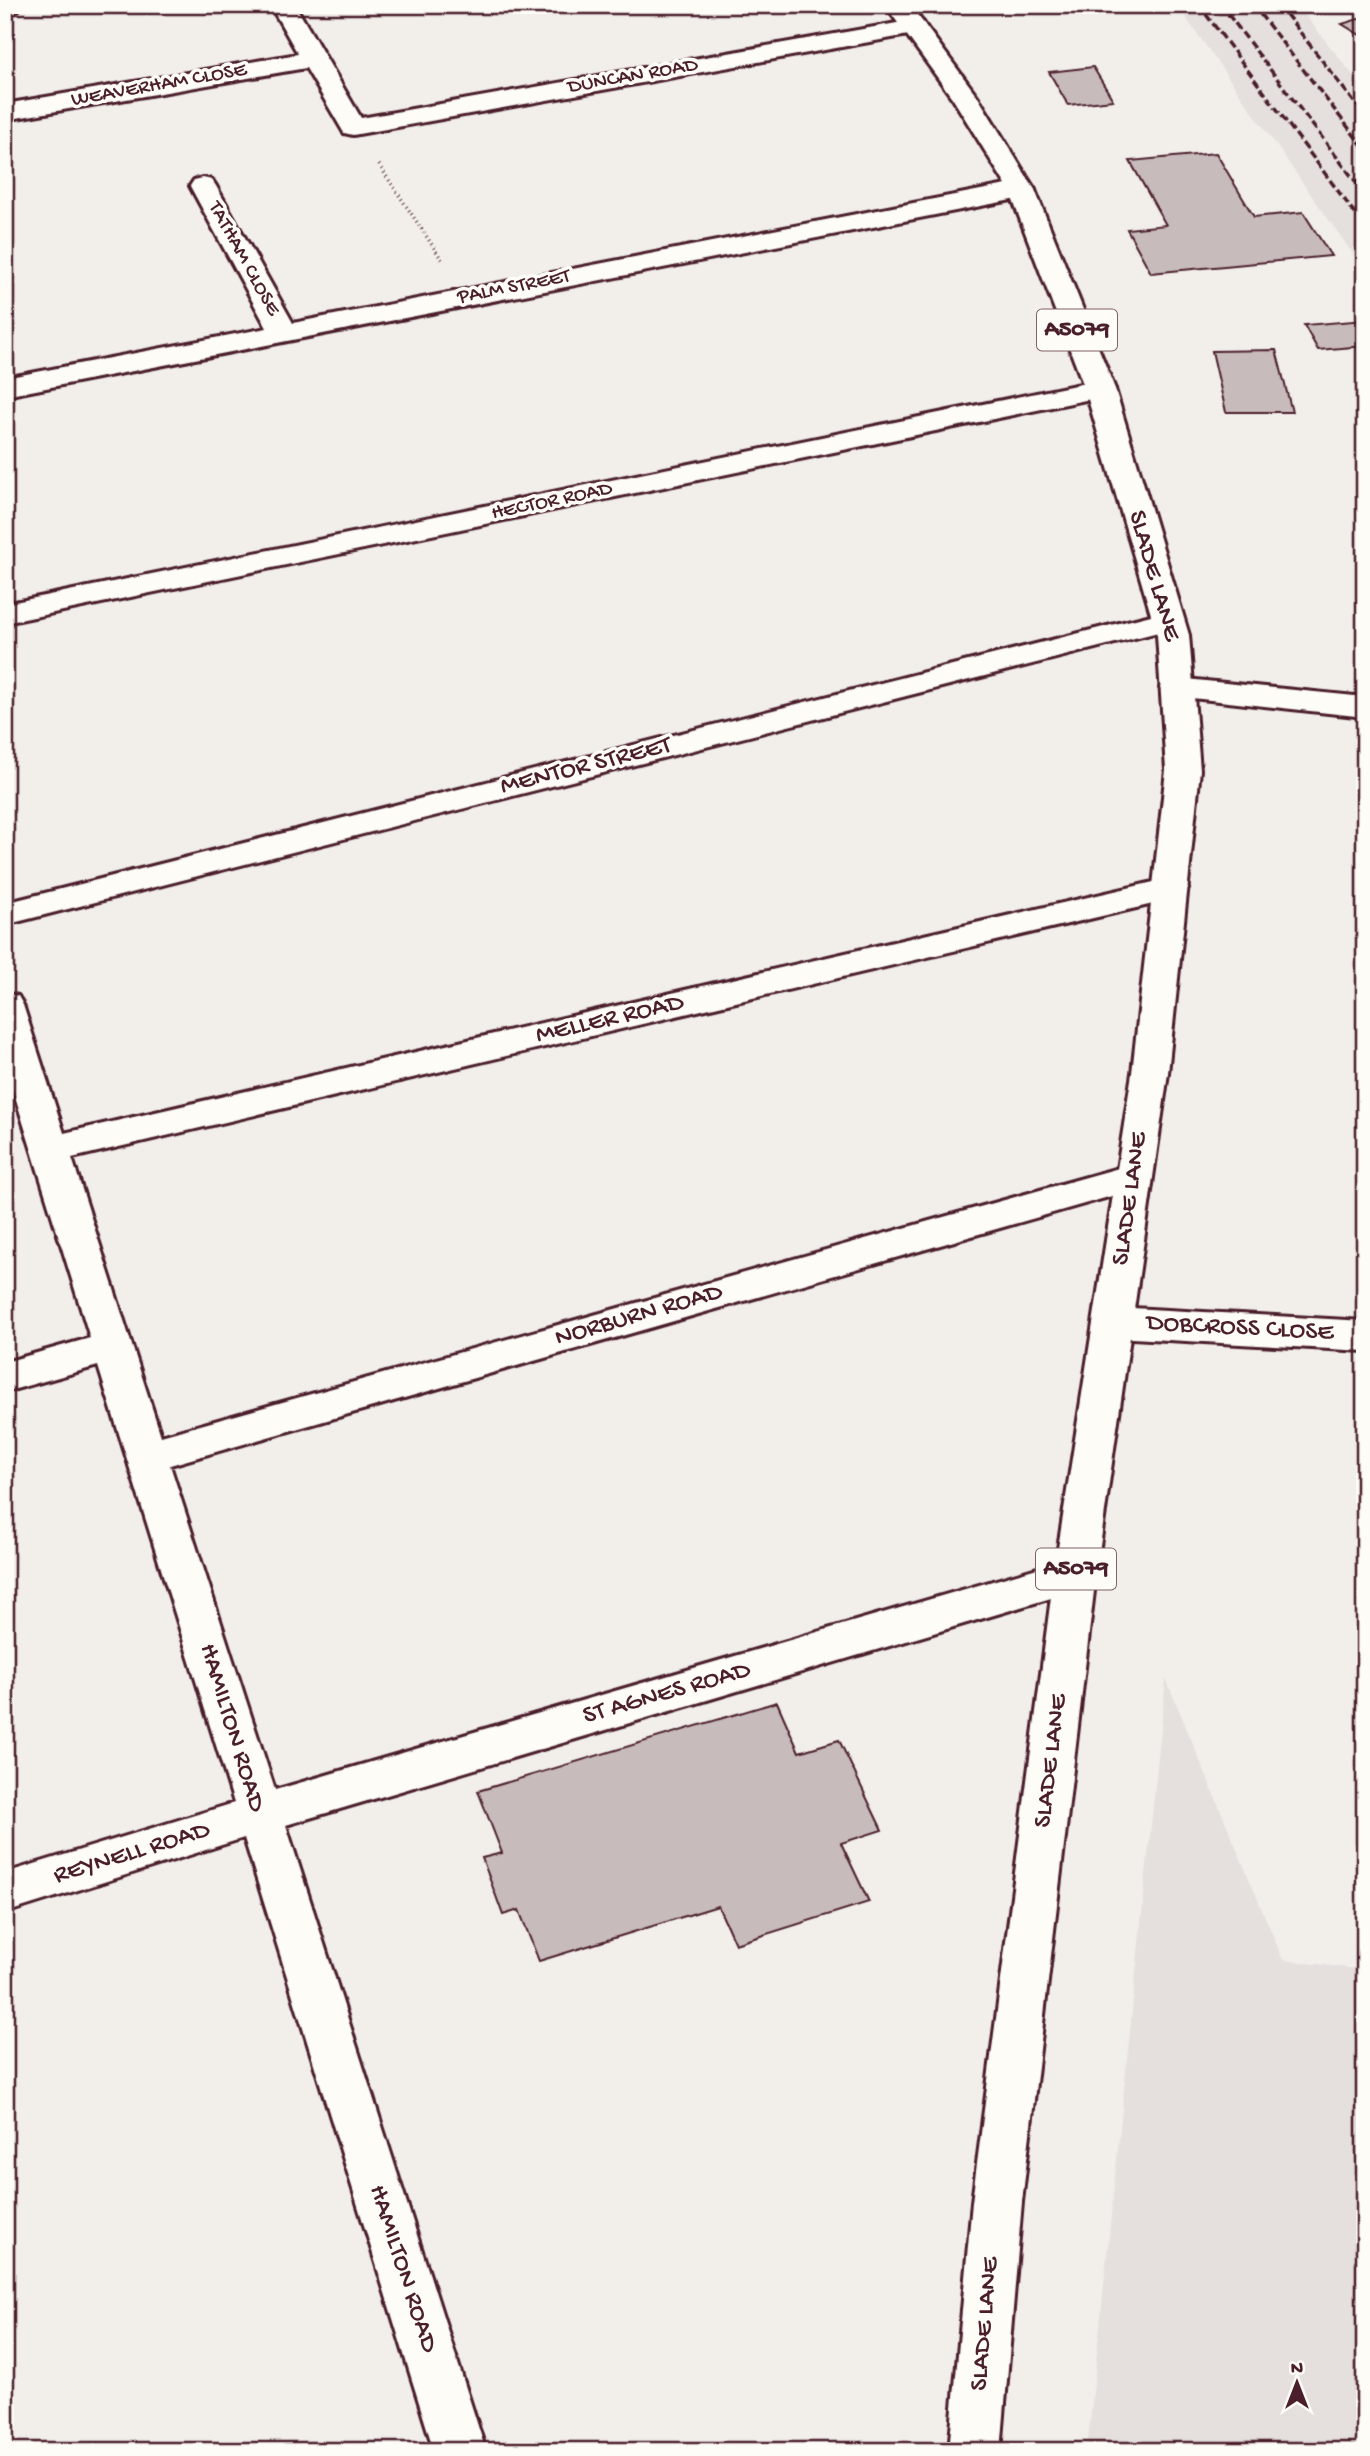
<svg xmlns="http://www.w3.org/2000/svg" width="1370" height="2456" font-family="'Gochi Hand',sans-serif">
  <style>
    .built { fill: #e5dfdd }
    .building { fill: #c8bbbb; stroke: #4a1f2b; stroke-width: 2 }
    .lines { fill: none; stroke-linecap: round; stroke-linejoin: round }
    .minor-casing { stroke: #4a1f2b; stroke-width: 6 }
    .tertiary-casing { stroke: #4a1f2b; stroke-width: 6 }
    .primary-casing { stroke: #4a1f2b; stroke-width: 6 }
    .path { stroke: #4a1f2b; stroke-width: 3.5; stroke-dasharray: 1 3.5; stroke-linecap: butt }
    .minor { fill: #fdfcf7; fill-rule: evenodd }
    .tertiary { fill: #fdfcf7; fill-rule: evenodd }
    .primary { fill: #fdfcf7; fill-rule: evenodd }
    .rail { stroke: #4a1f2b; stroke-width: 3.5; stroke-dasharray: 8 3.5; stroke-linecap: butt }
    .labels { text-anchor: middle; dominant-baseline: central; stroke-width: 7; stroke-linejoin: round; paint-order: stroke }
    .far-street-label { font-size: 21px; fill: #4a1f2b; stroke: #fdfcf7 }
    .shield { fill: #fdfcf7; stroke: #806168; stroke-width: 2 }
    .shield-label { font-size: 24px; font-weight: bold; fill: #4a1f2b }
    .street-label { font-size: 26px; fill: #4a1f2b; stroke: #fdfcf7 }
  </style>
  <rect width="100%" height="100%" fill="#f2efeb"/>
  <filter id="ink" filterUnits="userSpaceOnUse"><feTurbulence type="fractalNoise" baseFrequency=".0143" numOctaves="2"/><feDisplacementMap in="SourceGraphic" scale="14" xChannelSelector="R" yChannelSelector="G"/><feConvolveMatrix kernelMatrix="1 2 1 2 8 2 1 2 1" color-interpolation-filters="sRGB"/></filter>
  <g filter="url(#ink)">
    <path class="built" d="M1177 5H1297L1365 90V271Z
      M1166 1679 1283 1960 1365 1970V2451H1087Z"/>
    <path class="building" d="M1365 17V38L1342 24Z
      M1093 67 1113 100 1068 105 1049 72Z
      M1216 153 1254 217 1303 212 1331 256 1151 273 1127 229 1166 225 1130 161Z
      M1365 320V346L1318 350 1304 325Z
      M1276 350 1292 412H1226L1212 351Z
      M777 1702 799 1752 839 1740 882 1830 841 1843 869 1902 735 1944 718 1906 539 1961 519 1910 503 1915 482 1858 502 1853 478 1791Z"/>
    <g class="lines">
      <g class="minor-casing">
        <path id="minor" d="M5 5H21L18 10 5 13Z
          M270 5H295L361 118 914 20 923 22 926 27 923 32 914 34 353 135 344 133 306 68 5 120V104L298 54Z
          M203 178 212 180 216 186 293 323 1022 182 1031 184 1035 190 1031 196 1022 198 5 396V378L267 328 190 186 194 180Z
          M1100 380 1110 383 1115 389 1110 395 5 623V604Z
          M1167 611 1178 613 1183 620 1178 627 5 925V903Z
          M1171 878 1183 881 1188 889 1183 897 72 1158 161 1436 1133 1164 1146 1167 1152 1177 1146 1187 1133 1190 170 1465 275 1790 1075 1557 1090 1562 1096 1574 1090 1586 1075 1591 286 1825 486 2451H434L244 1838 5 1913V1873L234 1803 98 1366 5 1392V1362L90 1338 5 1064V993L18 996 23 1005 64 1133Z
          M1114 1307 1365 1321V1351L1114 1337 1100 1332 1094 1322 1100 1312Z"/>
      </g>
      <g class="tertiary-casing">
        <path id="tertiary" d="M1176 678 1365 697V717L1165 695 1160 688 1165 681Z"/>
      </g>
      <g class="primary-casing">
        <path id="primary" d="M885 5H910L978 97 1035 190 1115 389 1189 635 1200 770 1168 1073 1096 1574 1022 2202 1001 2451H949L972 2202 1054 1574 1132 1073 1166 770 1157 635 1085 389 1009 190 953 99Z"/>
      </g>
      <path class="path" d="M379 165 442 260"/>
      <use href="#minor" class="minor"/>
      <use href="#tertiary" class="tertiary"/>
      <use href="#primary" class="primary"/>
      <path class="rail" d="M1199 5 1365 227
        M1221 5 1365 194
        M1253 5 1365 149
        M1279 5 1365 116"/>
    </g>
  </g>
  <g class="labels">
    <g class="far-street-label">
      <text transform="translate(633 77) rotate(-10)">DUNCAN ROAD</text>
      <text transform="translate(159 86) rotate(-10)">WEAVERHAM CLOSE</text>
      <text transform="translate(243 259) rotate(61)">TATHAM CLOSE</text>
      <text transform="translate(514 288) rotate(-11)">PALM STREET</text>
      <text transform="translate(552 502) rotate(-12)">HECTOR ROAD</text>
    </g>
    <g class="shield">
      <rect x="1037" y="309.5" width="80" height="41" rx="5"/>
      <rect x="1036" y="1548.5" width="80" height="41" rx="5"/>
    </g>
    <g class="shield-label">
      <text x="1077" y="330">A5079</text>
      <text x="1076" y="1569">A5079</text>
    </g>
    <g class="street-label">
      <text transform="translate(1153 576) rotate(74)">SLADE LANE</text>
      <text transform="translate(586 767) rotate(-14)">MENTOR STREET</text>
      <text transform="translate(610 1020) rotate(-13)">MELLER ROAD</text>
      <text transform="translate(1131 1199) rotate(-82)">SLADE LANE</text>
      <text transform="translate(639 1316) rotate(-16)">NORBURN ROAD</text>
      <text transform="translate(1240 1329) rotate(3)">DOBCROSS CLOSE</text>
      <text transform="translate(667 1694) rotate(-16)">ST AGNES ROAD</text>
      <text transform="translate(231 1728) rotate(73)">HAMILTON ROAD</text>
      <text transform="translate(1052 1761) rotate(-83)">SLADE LANE</text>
      <text transform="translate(132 1854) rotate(-17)">REYNELL ROAD</text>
      <text transform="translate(402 2269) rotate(72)">HAMILTON ROAD</text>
      <text transform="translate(986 2324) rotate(-85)">SLADE LANE</text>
    </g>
  </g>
  <rect width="1370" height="2456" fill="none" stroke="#fdfcf7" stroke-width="28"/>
  <rect x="14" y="14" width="1342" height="2428" fill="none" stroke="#4a1f2b" stroke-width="2.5" filter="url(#ink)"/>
  <g transform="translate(1297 2383)" stroke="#fdfcf7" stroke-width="5" paint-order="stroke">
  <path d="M0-5L12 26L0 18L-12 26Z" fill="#4a1f2b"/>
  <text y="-10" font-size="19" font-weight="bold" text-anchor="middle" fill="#4a1f2b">N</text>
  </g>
</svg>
